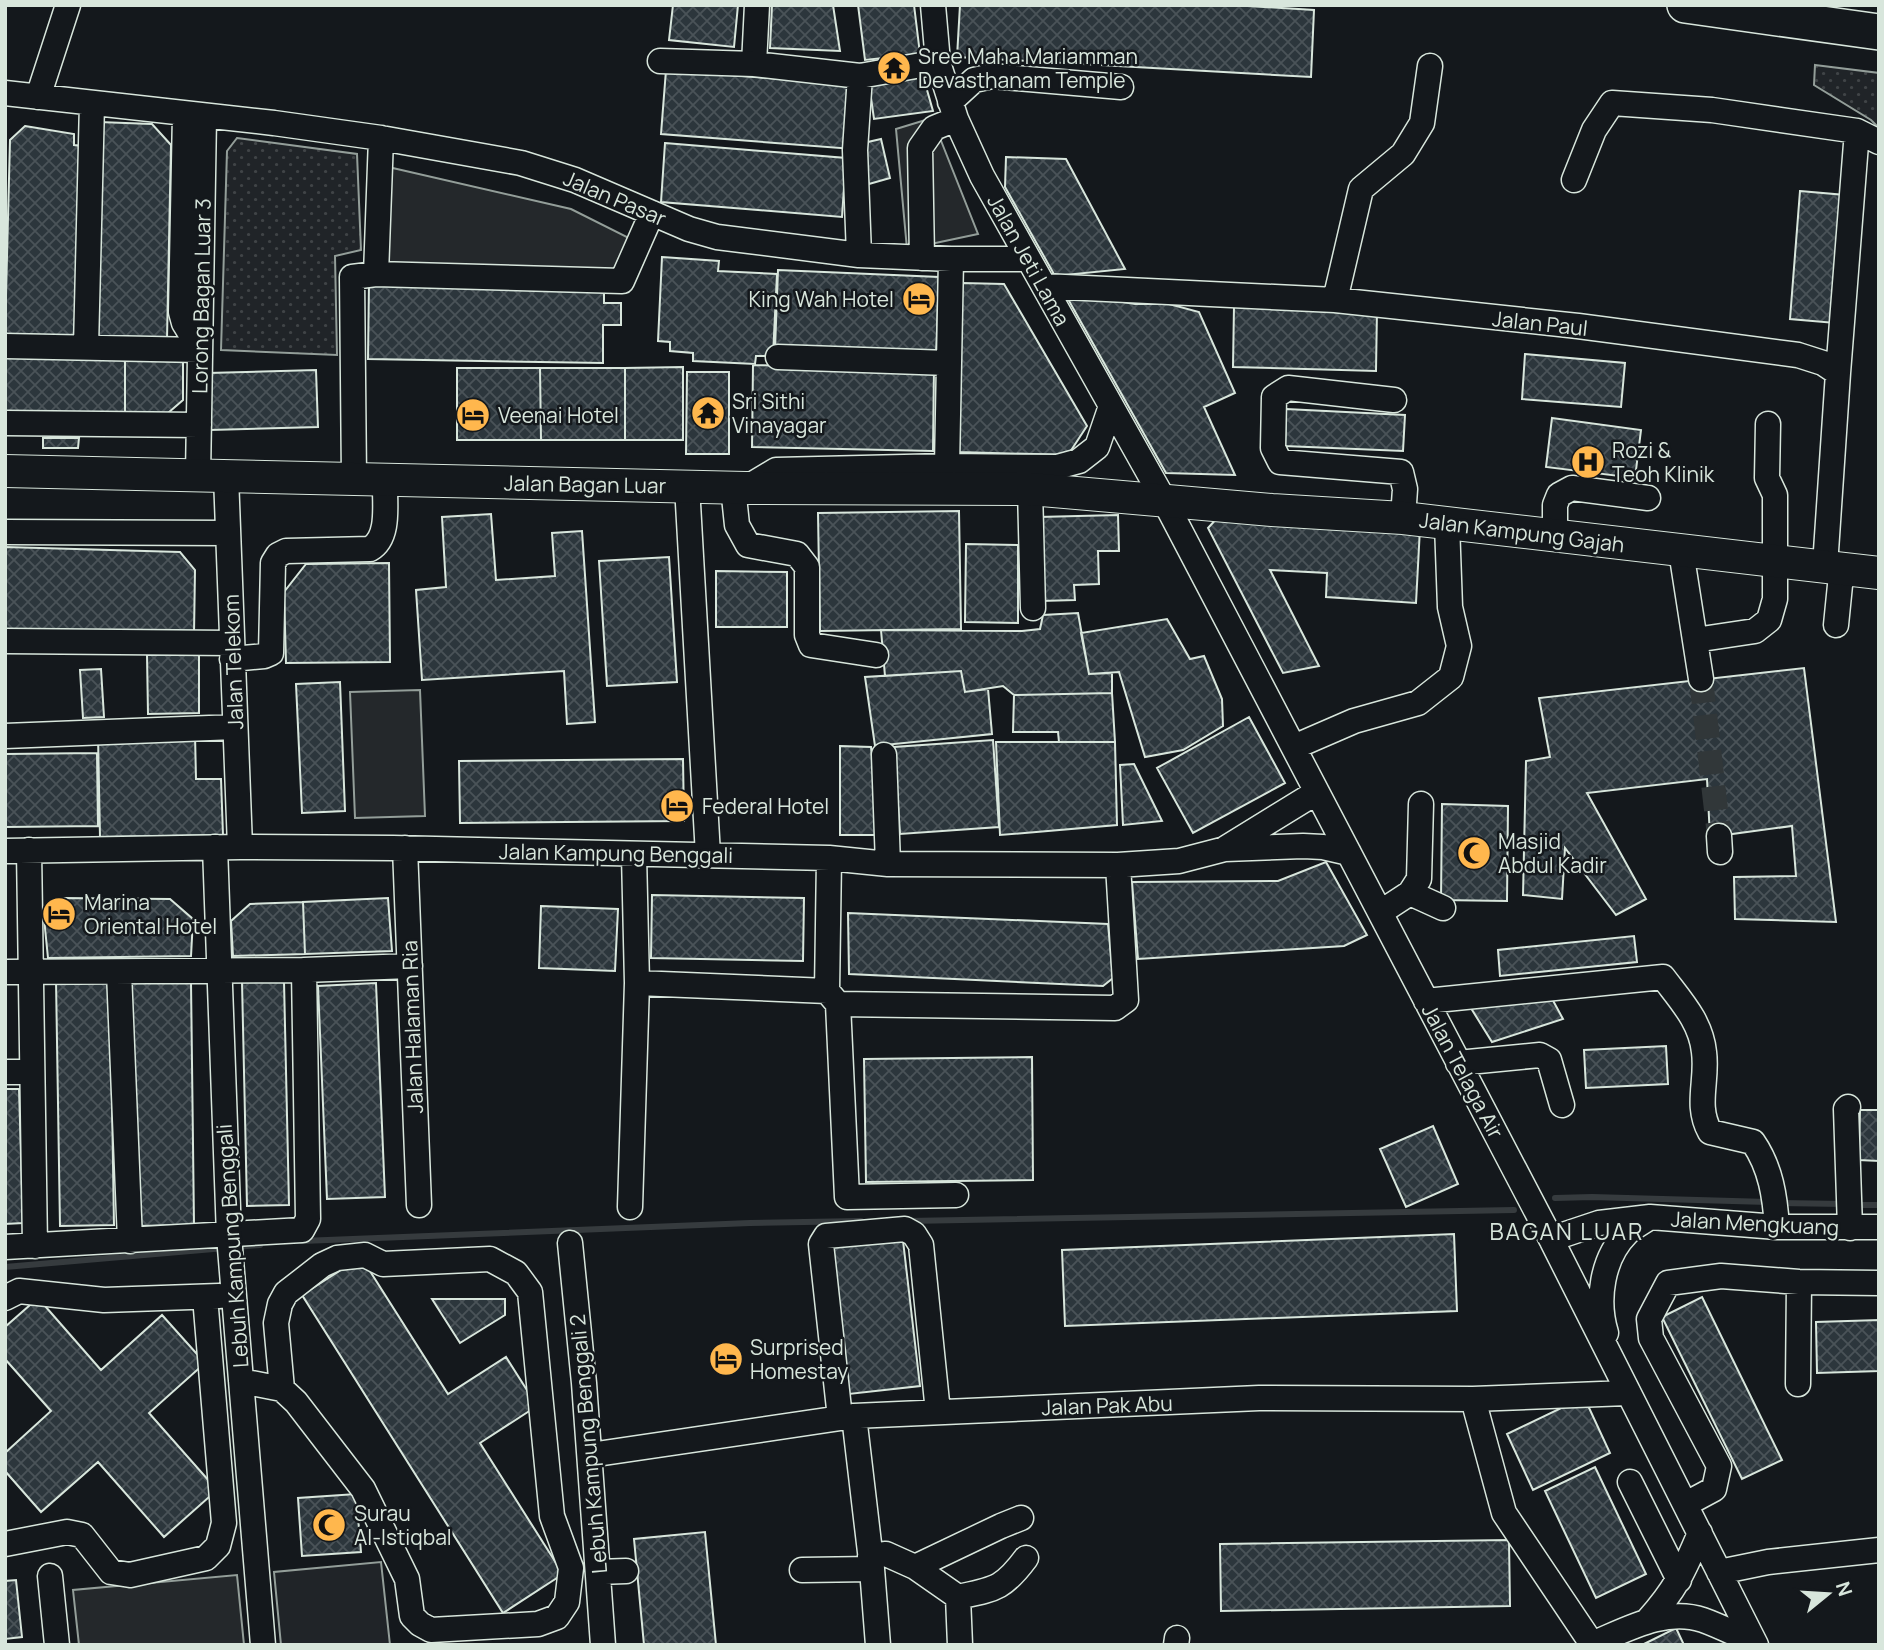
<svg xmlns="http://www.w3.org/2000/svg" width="1884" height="1650" font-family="Manrope,sans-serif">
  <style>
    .grass { fill: url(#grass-dots); stroke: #939e99; stroke-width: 2 }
    .park { fill: #202428; stroke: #939e99; stroke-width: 2 }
    .parking { fill: #24282b; stroke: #939e99; stroke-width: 2 }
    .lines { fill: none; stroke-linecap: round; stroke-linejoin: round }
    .stream { stroke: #363b3e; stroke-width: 6 }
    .building { fill: url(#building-cross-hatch); stroke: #d8e6dc; stroke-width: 2 }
    .minor-tunnel { stroke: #313739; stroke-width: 24; stroke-dasharray: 24 12; stroke-linecap: butt }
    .minor-casing { stroke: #d8e6dc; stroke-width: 27 }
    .major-casing { stroke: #d8e6dc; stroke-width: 34 }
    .highway-casing { stroke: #d8e6dc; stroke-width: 38 }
    .minor { stroke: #14181c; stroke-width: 24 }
    .major { stroke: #14181c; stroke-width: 32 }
    .highway { stroke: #14181c; stroke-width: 35 }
    .labels { text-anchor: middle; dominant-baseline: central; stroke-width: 5; stroke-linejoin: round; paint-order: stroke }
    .poi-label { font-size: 21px; fill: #d8e6dc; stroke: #14181c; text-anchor: start }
    .street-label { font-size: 21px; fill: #d8e6dc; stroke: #14181c }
    .neighbourhood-label { font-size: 23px; letter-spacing: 2px; fill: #d8e6dc; stroke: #14181c }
  </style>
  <defs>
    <pattern id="grass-dots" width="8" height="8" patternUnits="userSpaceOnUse" patternTransform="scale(1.75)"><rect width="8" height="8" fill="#202428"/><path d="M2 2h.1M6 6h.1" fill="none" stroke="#404447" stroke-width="1.8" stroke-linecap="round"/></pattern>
    <pattern id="building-cross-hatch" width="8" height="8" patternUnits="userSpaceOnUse" patternTransform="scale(1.75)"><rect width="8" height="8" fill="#2c363c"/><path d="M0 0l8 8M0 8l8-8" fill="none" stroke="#4a5358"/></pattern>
  </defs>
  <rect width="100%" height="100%" fill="#14181c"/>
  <path class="grass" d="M1815 65 1879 73V128L1871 120 1814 85Z
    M237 138 357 154 361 250 335 256 337 355 221 350 227 151Z"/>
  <path class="park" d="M381 1562 390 1645H281L274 1572Z"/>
  <path class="parking" d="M932 118 978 234 907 249 896 129Z
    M384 166 571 209 629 238 626 283 364 280Z
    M420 690 425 816 355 818 350 692Z
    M237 1575 244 1645H79L73 1590Z"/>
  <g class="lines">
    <path class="stream" d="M1555 1198 1592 1197 1768 1202
      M1779 1203 1845 1204
      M1856 1205H1879
      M907 1221 1514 1210
      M302 1241 750 1223 861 1221
      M236 1247 260 1245
      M5 1267 225 1248"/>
  </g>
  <path class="building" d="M673 5H738L734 47 669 40Z
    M772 5H833L840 51 770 48Z
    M858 5H914L920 54 865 60Z
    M960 5H1231L1314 10 1311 77 957 57Z
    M666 70 857 85 853 149 661 134Z
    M923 76 933 111 874 119 869 84Z
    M99 122 152 124 171 145 167 339 95 337Z
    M25 126 74 134V145L83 146 76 336 5 334 10 140Z
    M881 139 890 178 869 184 859 144Z
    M665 143 846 158 842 217 661 202Z
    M1006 157 1066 159 1125 269 1055 276 1005 187Z
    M1800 191 1845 195 1835 323 1790 319Z
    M662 257 719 261 718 271 777 274 773 356H756L755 364 693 361V353L670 351V342L658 341Z
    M778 270 939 277 936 356 775 349Z
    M369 282 604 285V303H621V325H603V363L368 359Z
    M962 283 1004 284 1087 426 1068 455 958 452Z
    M1064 292 1135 304H1169L1199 312 1235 393 1204 407 1235 475 1166 473Z
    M1234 306 1377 309 1376 371 1233 367Z
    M1525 354 1625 363 1621 407 1522 399Z
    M5 358H125V413L5 412Z
    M125 358 183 359V400L168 413H125Z
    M753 365 934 368 933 451 752 447Z
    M683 367V440H625V368Z
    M457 368H540L541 440H457Z
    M540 368H625V440H541Z
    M316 370 318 427 210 430 208 373Z
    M687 372H729V454H686Z
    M1286 409 1405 415 1403 451 1285 446Z
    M1552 418 1641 430 1635 478 1546 467Z
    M43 438H79L78 448H43Z
    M959 511 961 629 820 631 818 513Z
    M491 514 496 580 555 576 552 533 582 531 595 722 567 724 564 671 422 680 416 590 446 587 442 517Z
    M1118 515 1119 551H1098L1099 584 1074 585 1075 600 1041 601 1038 517Z
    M1219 516 1420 528 1416 603 1326 597 1327 573 1270 570 1319 666 1283 673 1208 528Z
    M966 544 1018 545V623L965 622Z
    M5 547 180 552 195 570 194 634 5 633Z
    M669 557 677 682 607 686 599 561Z
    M389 563 390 662 286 663 284 592 306 564Z
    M716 571 787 572V627H716Z
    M1078 613 1089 674 1112 673V693L1014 695 1003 686 965 692 961 671 885 676 881 630 1022 631 1040 629 1043 615Z
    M1167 619 1190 659 1204 656 1222 699 1223 726 1183 750 1145 757 1119 672 1089 674 1081 633Z
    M199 654V713L148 714 147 655Z
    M1804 668 1836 922 1735 919 1734 877 1796 876 1792 826 1710 837 1707 779 1587 793 1646 899 1616 915 1565 848 1562 899 1523 895 1526 761 1550 757 1539 698Z
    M101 669 104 717 83 718 80 670Z
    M961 671 965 692 988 689 992 734 875 746 865 677Z
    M340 682 345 811 302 813 296 684Z
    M1112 693 1115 742H1059L1058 732H1013L1014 695Z
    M1249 717 1285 783 1193 833 1157 768Z
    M195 734 196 779H221L223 835 100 837 98 736Z
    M993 740 999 827 900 834 894 747Z
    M996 742H1115L1117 825 1000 835Z
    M840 746 871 747 879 835H840Z
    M97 753 98 826 5 827V754Z
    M683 759 684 821 460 823 459 761Z
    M1134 764 1162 821 1123 825 1120 765Z
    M1442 804 1508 806 1507 901 1441 900Z
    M1326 862 1367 935 1344 946 1138 959 1132 882 1278 881Z
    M652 895 804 898 803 961 651 958Z
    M62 898 170 899 193 919 191 956 48 958 44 918Z
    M388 898 392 951 305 954 303 902Z
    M303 902 305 954 233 956 231 921 250 904Z
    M541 906 618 909 615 971 539 968Z
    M848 913 1108 924 1113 978 1103 986 849 974Z
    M1634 936 1637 962 1500 976 1498 950Z
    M110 979 114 1225 60 1226 56 980Z
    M284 981 289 1205 247 1206 242 982Z
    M191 982 194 1225 133 1226 130 983Z
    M376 983 385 1197 327 1199 318 986Z
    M1550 995 1563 1019 1492 1042 1469 1005Z
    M1666 1046 1668 1084 1586 1088 1584 1050Z
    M1032 1057 1033 1180 866 1182 864 1059Z
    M5 1089H19L23 1223 5 1224Z
    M1860 1110H1879V1161L1859 1160Z
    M1433 1126 1458 1184 1406 1207 1380 1149Z
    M902 1232 920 1386 849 1394 832 1240Z
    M1454 1234 1457 1311 1065 1326 1062 1250Z
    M361 1257 448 1394 506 1357 537 1406 480 1443 563 1574 503 1613 302 1295Z
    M1702 1297 1782 1460 1742 1479 1662 1317Z
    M38 1298 101 1370 162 1315 205 1363 149 1413 217 1490 164 1537 98 1462 41 1512 5 1471V1453L51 1411 5 1359V1327Z
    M432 1299H505V1315L460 1343Z
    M1879 1320V1371L1817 1373 1816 1322Z
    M1584 1397 1610 1453 1533 1490 1507 1434Z
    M1595 1467 1646 1574 1596 1598 1545 1491Z
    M356 1494 361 1552 302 1556 298 1498Z
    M705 1532 716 1645H644L634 1539Z
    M1509 1540 1510 1606 1221 1611 1220 1544Z
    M16 1580 22 1637 5 1639V1581Z
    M1676 1628 1684 1645H1642Z"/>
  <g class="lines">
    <path class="minor-tunnel" d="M1701 679 1719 836"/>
    <g class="minor-casing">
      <path id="minor" d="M933 5 938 62 956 119 982 176 1164 500 1551 1239 1756 1645
        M660 61 754 64 860 76 938 62
        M754 64 757 5
        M5 93 274 123 381 138 521 163 575 180 689 229 717 237 859 255 951 259H1028
        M38 97 68 5
        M950 102 974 80 992 76 1121 87
        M185 114 181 312 184 323 200 349
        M1574 180 1594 130 1612 103 1712 110 1857 131 1879 142
        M859 255 855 150 860 76
        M922 258 920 148 934 128 956 119
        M376 274 381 138
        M1044 286 1335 300 1578 326 1798 355 1823 363 1838 373 1825 566
        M1335 300 1361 189 1403 154 1422 123 1430 66
        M5 346 200 350
        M86 347 92 103
        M778 357 948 363
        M1838 373 1857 131
        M1394 400 1288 388 1274 397 1273 448 1280 462 1401 472 1405 489 1403 518
        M5 423 199 425
        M947 466 951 259
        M198 476 204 116
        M226 476 240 847
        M354 479 352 277 376 274 622 281 652 213
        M687 486 708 855
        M733 487 737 525 748 545 797 554 807 567V635L811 645 876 655
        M746 488 776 470 947 466 1057 467 1079 461 1097 447 1111 406
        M1030 489 1033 608
        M5 532 228 533
        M1555 536V505L1559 495 1572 488 1648 498
        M1681 551 1701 679
        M1836 625 1840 585 1845 568
        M1695 640 1755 631 1769 620 1775 599V495L1767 478 1768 424
        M5 641 232 643
        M232 659 264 656 271 653 273 563 278 555 286 551 370 549C391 537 384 501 385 480
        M5 736 235 727
        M1294 747 1354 721 1418 703 1451 677 1459 646 1450 607 1447 524
        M884 755 888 864
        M1719 836 1720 852
        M215 847 229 1236 263 1645
        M405 848 419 1205
        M1226 848 1317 792
        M29 850 35 1246
        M5 851 240 847 393 848 829 858 888 864 1118 865 1179 861 1225 849 1303 846 1323 847 1349 853
        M829 858 827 991 838 1004 1115 1008 1126 1000 1118 865
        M1410 893 1443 908
        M1381 912 1410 893 1419 879 1421 804
        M5 972 304 970
        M119 972 130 1241
        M637 983 827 991
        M1426 1001 1663 977C1681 1001 1701 1022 1704 1052 1708 1081 1695 1105 1710 1132L1753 1142C1771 1168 1775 1197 1777 1227
        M838 1004 847 1197 956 1195
        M1458 1063 1540 1055 1549 1060 1562 1105
        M5 1072H31
        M1848 1107 1846 1109 1850 1228
        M630 1207 637 983 634 855
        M1551 1239 1599 1223 1650 1217 1777 1227H1879
        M570 1243 584 1383 603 1645
        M5 1247 302 1230 308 1219 304 970 410 966
        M5 1298 19 1291 104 1300 219 1296
        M1606 1333C1596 1300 1602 1258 1627 1233 1633 1227 1643 1222 1650 1217
        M241 1381 282 1389 296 1402 363 1489 407 1579 412 1616 420 1624 431 1630 538 1624 557 1617 567 1602 571 1568 552 1516 530 1292 516 1273 490 1259 383 1264 365 1255 337 1258 322 1265 286 1293 280 1304 276 1323 282 1389
        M1798 1384 1799 1282
        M1473 1399 1504 1513 1592 1644C1626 1630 1665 1607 1703 1620 1720 1626 1737 1635 1754 1642
        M854 1416 872 1569 878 1645
        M840 1418 821 1244 826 1236 905 1229 914 1234 921 1245 938 1412
        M590 1455 854 1416 1259 1398 1473 1399 1627 1393
        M1630 1482 1679 1580
        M1686 1504 1714 1489 1719 1466 1651 1338 1649 1319 1668 1283 1721 1276 1799 1282 1879 1283
        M5 1544 67 1532 82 1535 111 1572 130 1575 206 1558 218 1546 224 1523 205 1297
        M870 1556 886 1554 915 1567 958 1597 960 1645
        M915 1567 1001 1526 1021 1518
        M802 1570 872 1569
        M598 1572 626 1571
        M1719 1572 1768 1562 1879 1550
        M50 1576 57 1645
        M958 1597C995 1589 1003 1589 1026 1558
        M1648 1620C1675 1590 1684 1571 1700 1533
        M1176 1645 1177 1638"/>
    </g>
    <g class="major-casing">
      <path id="major" d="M5 471 746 488 1030 489 1272 510 1403 518 1879 573"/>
    </g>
    <g class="highway-casing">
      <path id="highway" d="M1685 5 1879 32"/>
    </g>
    <use href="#minor" class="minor"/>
    <use href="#major" class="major"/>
    <use href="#highway" class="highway"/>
  </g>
  <defs>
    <g id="temple-disc" transform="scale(1.75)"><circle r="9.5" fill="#ffb74d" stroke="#14181c"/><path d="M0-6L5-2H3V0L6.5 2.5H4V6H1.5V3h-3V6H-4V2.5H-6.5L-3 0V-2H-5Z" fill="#111"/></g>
    <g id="hotel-disc" transform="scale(1.75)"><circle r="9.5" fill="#ffb74d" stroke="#14181c"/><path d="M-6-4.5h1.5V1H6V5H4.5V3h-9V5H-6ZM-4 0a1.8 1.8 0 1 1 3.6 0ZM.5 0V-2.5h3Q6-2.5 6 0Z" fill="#111"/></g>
    <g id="hospital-disc" transform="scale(1.75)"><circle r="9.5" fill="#ffb74d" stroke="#14181c"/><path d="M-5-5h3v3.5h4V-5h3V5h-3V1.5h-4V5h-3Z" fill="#111"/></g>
    <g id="mosque-disc" transform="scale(1.75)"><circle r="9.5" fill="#ffb74d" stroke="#14181c"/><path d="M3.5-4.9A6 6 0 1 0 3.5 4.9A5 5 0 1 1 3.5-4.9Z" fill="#111"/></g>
  </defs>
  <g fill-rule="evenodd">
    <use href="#temple-disc" x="894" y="68"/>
    <use href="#hotel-disc" x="919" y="299"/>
    <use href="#temple-disc" x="708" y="413"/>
    <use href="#hotel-disc" x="473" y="415"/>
    <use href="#hospital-disc" x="1588" y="462"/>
    <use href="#hotel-disc" x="677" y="806"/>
    <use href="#mosque-disc" x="1474" y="853"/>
    <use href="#hotel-disc" x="59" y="914"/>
    <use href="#hotel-disc" x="726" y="1359"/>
    <use href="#mosque-disc" x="329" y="1525"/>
  </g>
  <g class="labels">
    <g class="poi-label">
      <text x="918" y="56">Sree Maha Mariamman<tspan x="918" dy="24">Devasthanam Temple</tspan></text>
      <text x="894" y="299" text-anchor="end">King Wah Hotel</text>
      <text x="732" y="401">Sri Sithi<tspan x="732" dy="24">Vinayagar</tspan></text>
      <text x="498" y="415">Veenai Hotel</text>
      <text x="1612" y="450">Rozi &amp;<tspan x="1612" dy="24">Teoh Klinik</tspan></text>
      <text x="702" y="806">Federal Hotel</text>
      <text x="1498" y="841">Masjid<tspan x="1498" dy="24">Abdul Kadir</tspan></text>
      <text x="84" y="902">Marina<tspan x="84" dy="24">Oriental Hotel</tspan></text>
      <text x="750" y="1347">Surprised<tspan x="750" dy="24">Homestay</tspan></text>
      <text x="354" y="1513">Surau<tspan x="354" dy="24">Al-Istiqbal</tspan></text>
    </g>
    <g class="street-label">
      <text transform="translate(615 198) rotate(23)">Jalan Pasar</text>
      <text transform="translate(1029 260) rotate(61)">Jalan Jeti Lama</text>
      <text transform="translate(201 296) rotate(-89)">Lorong Bagan Luar 3</text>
      <text transform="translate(1540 323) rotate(6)">Jalan Paul</text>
      <text transform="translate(585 484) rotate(1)">Jalan Bagan Luar</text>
      <text transform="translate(1522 532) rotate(7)">Jalan Kampung Gajah</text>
      <text transform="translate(233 662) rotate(-92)">Jalan Telekom</text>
      <text transform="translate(616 853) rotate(1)">Jalan Kampung Benggali</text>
      <text transform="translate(412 1027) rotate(-92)">Jalan Halaman Ria</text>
      <text transform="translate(1463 1071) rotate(62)">Jalan Telaga Air</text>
      <text transform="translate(1755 1223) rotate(3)">Jalan Mengkuang</text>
      <text transform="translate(232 1246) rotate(-94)">Lebuh Kampung Benggali</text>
      <text transform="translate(1107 1405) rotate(-2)">Jalan Pak Abu</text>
      <text transform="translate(588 1444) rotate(-95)">Lebuh Kampung Benggali 2</text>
    </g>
    <g class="neighbourhood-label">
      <text x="1567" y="1231">BAGAN LUAR</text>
    </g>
  </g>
  <rect width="1884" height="1650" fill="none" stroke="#d8e6dc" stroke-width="14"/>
  <g transform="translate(1828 1594) rotate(72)" stroke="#14181c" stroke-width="5" paint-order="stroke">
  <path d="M0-5L12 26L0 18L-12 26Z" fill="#d8e6dc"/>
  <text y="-10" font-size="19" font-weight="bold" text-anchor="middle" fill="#d8e6dc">N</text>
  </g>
</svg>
